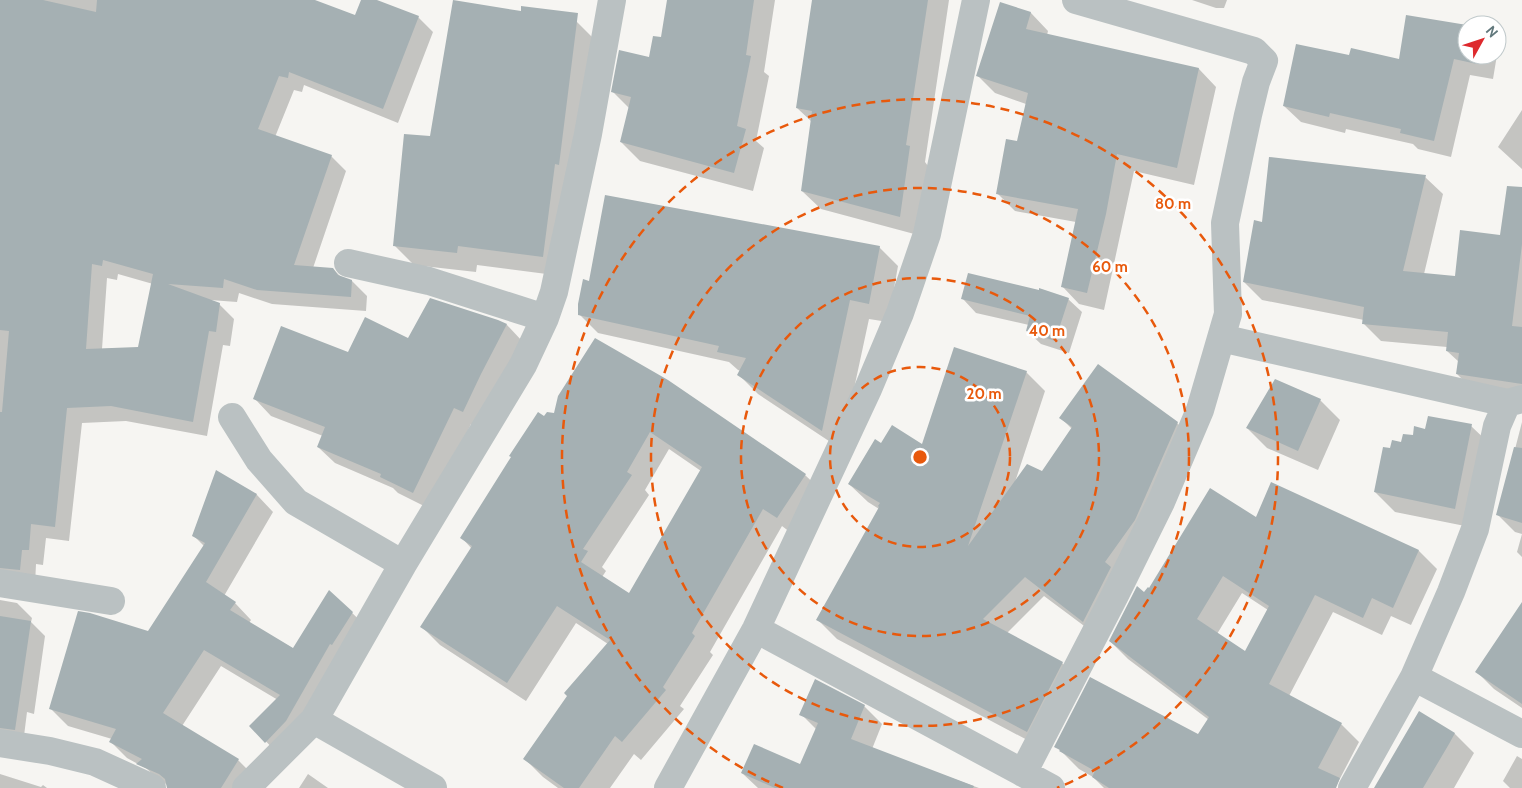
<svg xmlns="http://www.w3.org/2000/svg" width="1522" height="788" font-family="Cabin,sans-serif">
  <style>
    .shadow { fill: #0003; fill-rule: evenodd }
    .building { fill: #a5b0b3; fill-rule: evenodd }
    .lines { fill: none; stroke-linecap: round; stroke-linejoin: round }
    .minor { stroke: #bac1c2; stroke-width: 28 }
    .ring { fill: none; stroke: #e8590c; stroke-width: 2.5; stroke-dasharray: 9 6 }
    .centre { fill: #e8590c; stroke: #fff; stroke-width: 2.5 }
    .ring-label { font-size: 15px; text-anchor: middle; font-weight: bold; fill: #e8590c; stroke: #fff; stroke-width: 5; stroke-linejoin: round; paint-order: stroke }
  </style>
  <rect width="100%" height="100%" fill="#f6f5f2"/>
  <path class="shadow" d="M0 0H311L356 16 362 0H374L418 17 433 32 398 123 304 85 302 92 294 90 275 137 331 156 346 171 313 268 333 269 341 277 352 281 367 296 366 311 272 304 239 293 237 302 210 300 219 304 234 319 230 346 223 345 207 436 126 421 82 423 69 541 46 538 43 565 36 564 35 585 0 593ZM118 274 153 284 139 348 102 349 107 278 117 280Z
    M668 0H775L764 72 769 76 756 141 764 148 753 191 640 161 621 142 630 109 613 92 650 59 662 39Z
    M813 0H949L925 162 928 166 918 235 821 209 802 191 812 122 797 108Z
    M1192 0H1227L1224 8H1216Z
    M1000 4 1031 13 1048 31 1047 35 1199 69 1216 87 1194 185 1134 171 1104 310 1079 304 1062 286 1076 222 1015 211 998 194 1018 143 1026 104 995 93 978 76Z
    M576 21 596 41 562 276 477 265 476 272 414 265 395 246 431 138Z
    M1467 26V55H1497L1493 79 1470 75 1451 157 1418 149 1413 144 1346 129 1345 133 1301 122 1284 106 1350 57 1400 61Z
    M1522 110V169L1498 147Z
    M1425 177 1443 194 1424 274 1456 277 1502 237 1522 210V398L1475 392 1457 374 1459 362 1447 351V347L1381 341 1363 323 1364 320 1262 300 1244 282 1263 223Z
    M879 247 898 266 888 322 869 319 841 449 758 394 739 375 741 371 738 370 729 362 598 333 579 314 590 282Z
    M1040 292 1068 299 1082 312 1069 353 1041 344 1027 331 1029 325 976 313 963 299Z
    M498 321 507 325 523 342 480 428 471 424 430 509 398 493 393 488 335 463 318 447 323 436 271 416 255 399 349 353Z
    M1026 372 1045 391 1015 482 1042 473 1072 429 1061 418 1177 423 1196 442 1103 640 1044 596 1007 633 1062 663 1081 682 1046 750 837 639 818 620 879 509 868 502 849 484 881 444 922 446Z
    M667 381 805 475 824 493 795 536 782 526 710 652 713 655 680 706 684 709 641 760 634 754 610 788H558L543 777 525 759 608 644 576 623 526 701 440 645 422 627 472 549 462 538 545 418ZM669 449 701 471 629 595 602 577 606 571 602 567 649 495 645 490Z
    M1320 400 1340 420 1318 470 1267 448 1247 428Z
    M1522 422V557L1517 552 1522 534 1515 532 1498 515Z
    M1471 426 1491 445 1475 528 1395 512 1375 492 1402 444 1426 430Z
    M217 472 257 495 273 512 224 596 235 603 251 620 249 623 294 649 330 592 369 629 282 758 251 726 278 700 221 666 182 726 238 760 255 777 248 788H172L157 778 147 769 127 758 111 742 112 739 68 726 51 709 148 633 204 546 193 535Z
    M1271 484 1419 551 1437 569 1411 625 1391 616 1382 635 1333 612 1289 696 1341 724 1359 742 1335 788H1104L1093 777 1079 769 1056 746 1199 735 1209 720 1128 659 1110 641 1145 594 1257 519ZM1242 593 1268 610 1246 652 1217 634Z
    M0 600 17 603 32 618 31 622 45 636 34 714 27 712 24 736 0 733Z
    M1522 604V708L1494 689 1477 672Z
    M864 706 882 724 872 749 979 788H758L742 773 801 766 817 730 801 714Z
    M1420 713 1455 734 1474 753 1454 788H1376Z
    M1517 756 1522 759V788H1510L1503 781Z
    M0 774 41 787 43 785 47 788H0Z
    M308 774 328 788H299Z"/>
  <path class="building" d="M0 0H43L96 12 97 0H315L355 15 361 0H377L419 16 383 109 289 72 288 78 279 76 258 129 332 155 294 265 333 268 338 275 352 280 351 297 257 290 224 279 223 288 168 284 220 303 216 332 209 331 193 422 111 406 67 408 55 527 31 524 29 550H22L20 570 0 568V412H2L9 331 0 330ZM103 260 153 274 138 347 86 349 92 264 102 266Z
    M453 0 521 11V6L578 13 559 165 555 164 543 257 458 246 457 253 393 246 404 134 430 136Z
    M667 0H754L746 55 751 56 737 126 746 129 734 173 620 142 631 97 611 92 619 50 649 57 653 36 661 37Z
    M812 0H928L906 145 910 146 900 217 801 191 812 111 796 108Z
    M1000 2 1031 12 1026 29 1199 68 1177 168 1117 154 1106 214 1087 293 1061 287 1078 209 996 194 1006 139 1017 141 1028 93 976 76Z
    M1406 15 1467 25V55H1478L1477 64 1454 59 1434 141 1400 133 1401 129 1330 113 1329 117 1283 106 1296 44 1349 55 1351 48 1399 59Z
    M1269 157 1426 175 1403 271 1455 276 1460 230 1500 235 1507 186 1522 187V244L1512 326 1522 327V384L1456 374 1459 353 1446 351 1448 332 1362 324 1364 307 1243 282 1254 220 1262 222Z
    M605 195 880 246 869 304 850 300 822 431 737 375 746 358 717 352 719 346 578 315V304L583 279 589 281Z
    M968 273 1039 290V288L1069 298 1055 341 1026 331 1030 316 961 299Z
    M430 298 498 320 507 324 481 374 463 412 454 408 413 493 380 477 381 474 317 447 325 427 253 399 281 326 348 352 365 317 408 338Z
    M595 338 668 380 806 474 777 518 763 509 692 633 695 636 663 687 666 690 622 742 615 736 579 788H564L523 759 567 696 564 693 610 640 557 606 507 683 420 627 472 546 460 538 511 457 509 456 538 412 544 416 547 412 554 413 558 396ZM650 432 702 467 629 593 581 562 588 551 583 549 632 475 627 472Z
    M954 347 1027 371 968 546 1027 464 1042 471 1072 427 1059 418 1098 364 1178 422 1135 520 1105 562 1111 567 1083 622 1025 577 983 619 1063 662 1027 732 816 620 879 507 878 506 880 503 848 484 875 439 881 443 892 425 922 444Z
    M1275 379 1321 399 1298 451 1246 428Z
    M1428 416 1472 424 1455 509 1374 492 1383 447 1390 448 1392 440 1401 442 1403 434 1413 435 1414 426 1425 429Z
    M1514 447 1522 448V523L1496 515Z
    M216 470 257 494 206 582 236 602 230 610 293 648 329 590 353 612 332 645 330 644 286 721 265 743 249 726 280 695 204 650 163 713 239 759 221 788H167L165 779 159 774 136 764 142 759 109 742 116 729 49 709 78 611 90 613 148 631 205 543 192 536Z
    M1271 482 1419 550 1393 608 1372 598 1363 618 1315 595 1269 684 1342 723 1318 768 1340 778 1336 788H1109L1092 777 1095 771 1059 751 1060 750 1054 747 1090 677 1198 734 1209 717 1109 641 1137 586 1144 592 1148 587 1149 588 1210 488 1256 517ZM1223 576 1269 606 1245 651 1197 619Z
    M1522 602V704L1475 672Z
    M0 616 31 621 15 730 0 728Z
    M815 679 865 705 851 739 974 786 973 788H775L741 773 754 744 800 764 818 723 799 715Z
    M1419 711 1455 733 1449 744 1423 788H1374Z"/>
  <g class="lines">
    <path class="minor" d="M348 263 429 281 545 318
      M1221 338 1507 403 1522 399
      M232 417 259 460 296 502 403 564
      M0 583 111 601
      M756 629 1051 788
      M1414 677 1522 734
      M314 720 433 788
      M0 743 50 751 95 762 152 788
      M1023 773 1115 595 1161 502 1200 410 1228 314 1225 223 1248 115 1256 82 1264 61 1254 51 1076 0
      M246 788 314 720 403 564 523 365 545 318 554 292 588 134 612 0
      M668 788 756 629 868 389 900 313 927 234 976 0
      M1352 788 1414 677 1451 592 1475 529 1497 426 1507 403"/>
  </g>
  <g class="ring">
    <circle cx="920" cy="457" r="90"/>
    <circle cx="920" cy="457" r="179"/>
    <circle cx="920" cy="457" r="269"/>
    <path d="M783 788A358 358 0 1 1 1057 788"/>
  </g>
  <circle cx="920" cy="457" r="8" class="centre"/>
  <g class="ring-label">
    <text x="1173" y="209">80 m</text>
    <text x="1110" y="272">60 m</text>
    <text x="1047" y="336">40 m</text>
    <text x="984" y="399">20 m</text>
  </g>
  <g transform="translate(1482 40) rotate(50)"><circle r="24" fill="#ffffff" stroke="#c0c9cb"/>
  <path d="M0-4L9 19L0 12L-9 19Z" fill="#de292d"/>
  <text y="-8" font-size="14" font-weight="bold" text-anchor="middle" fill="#61787c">N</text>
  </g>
</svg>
